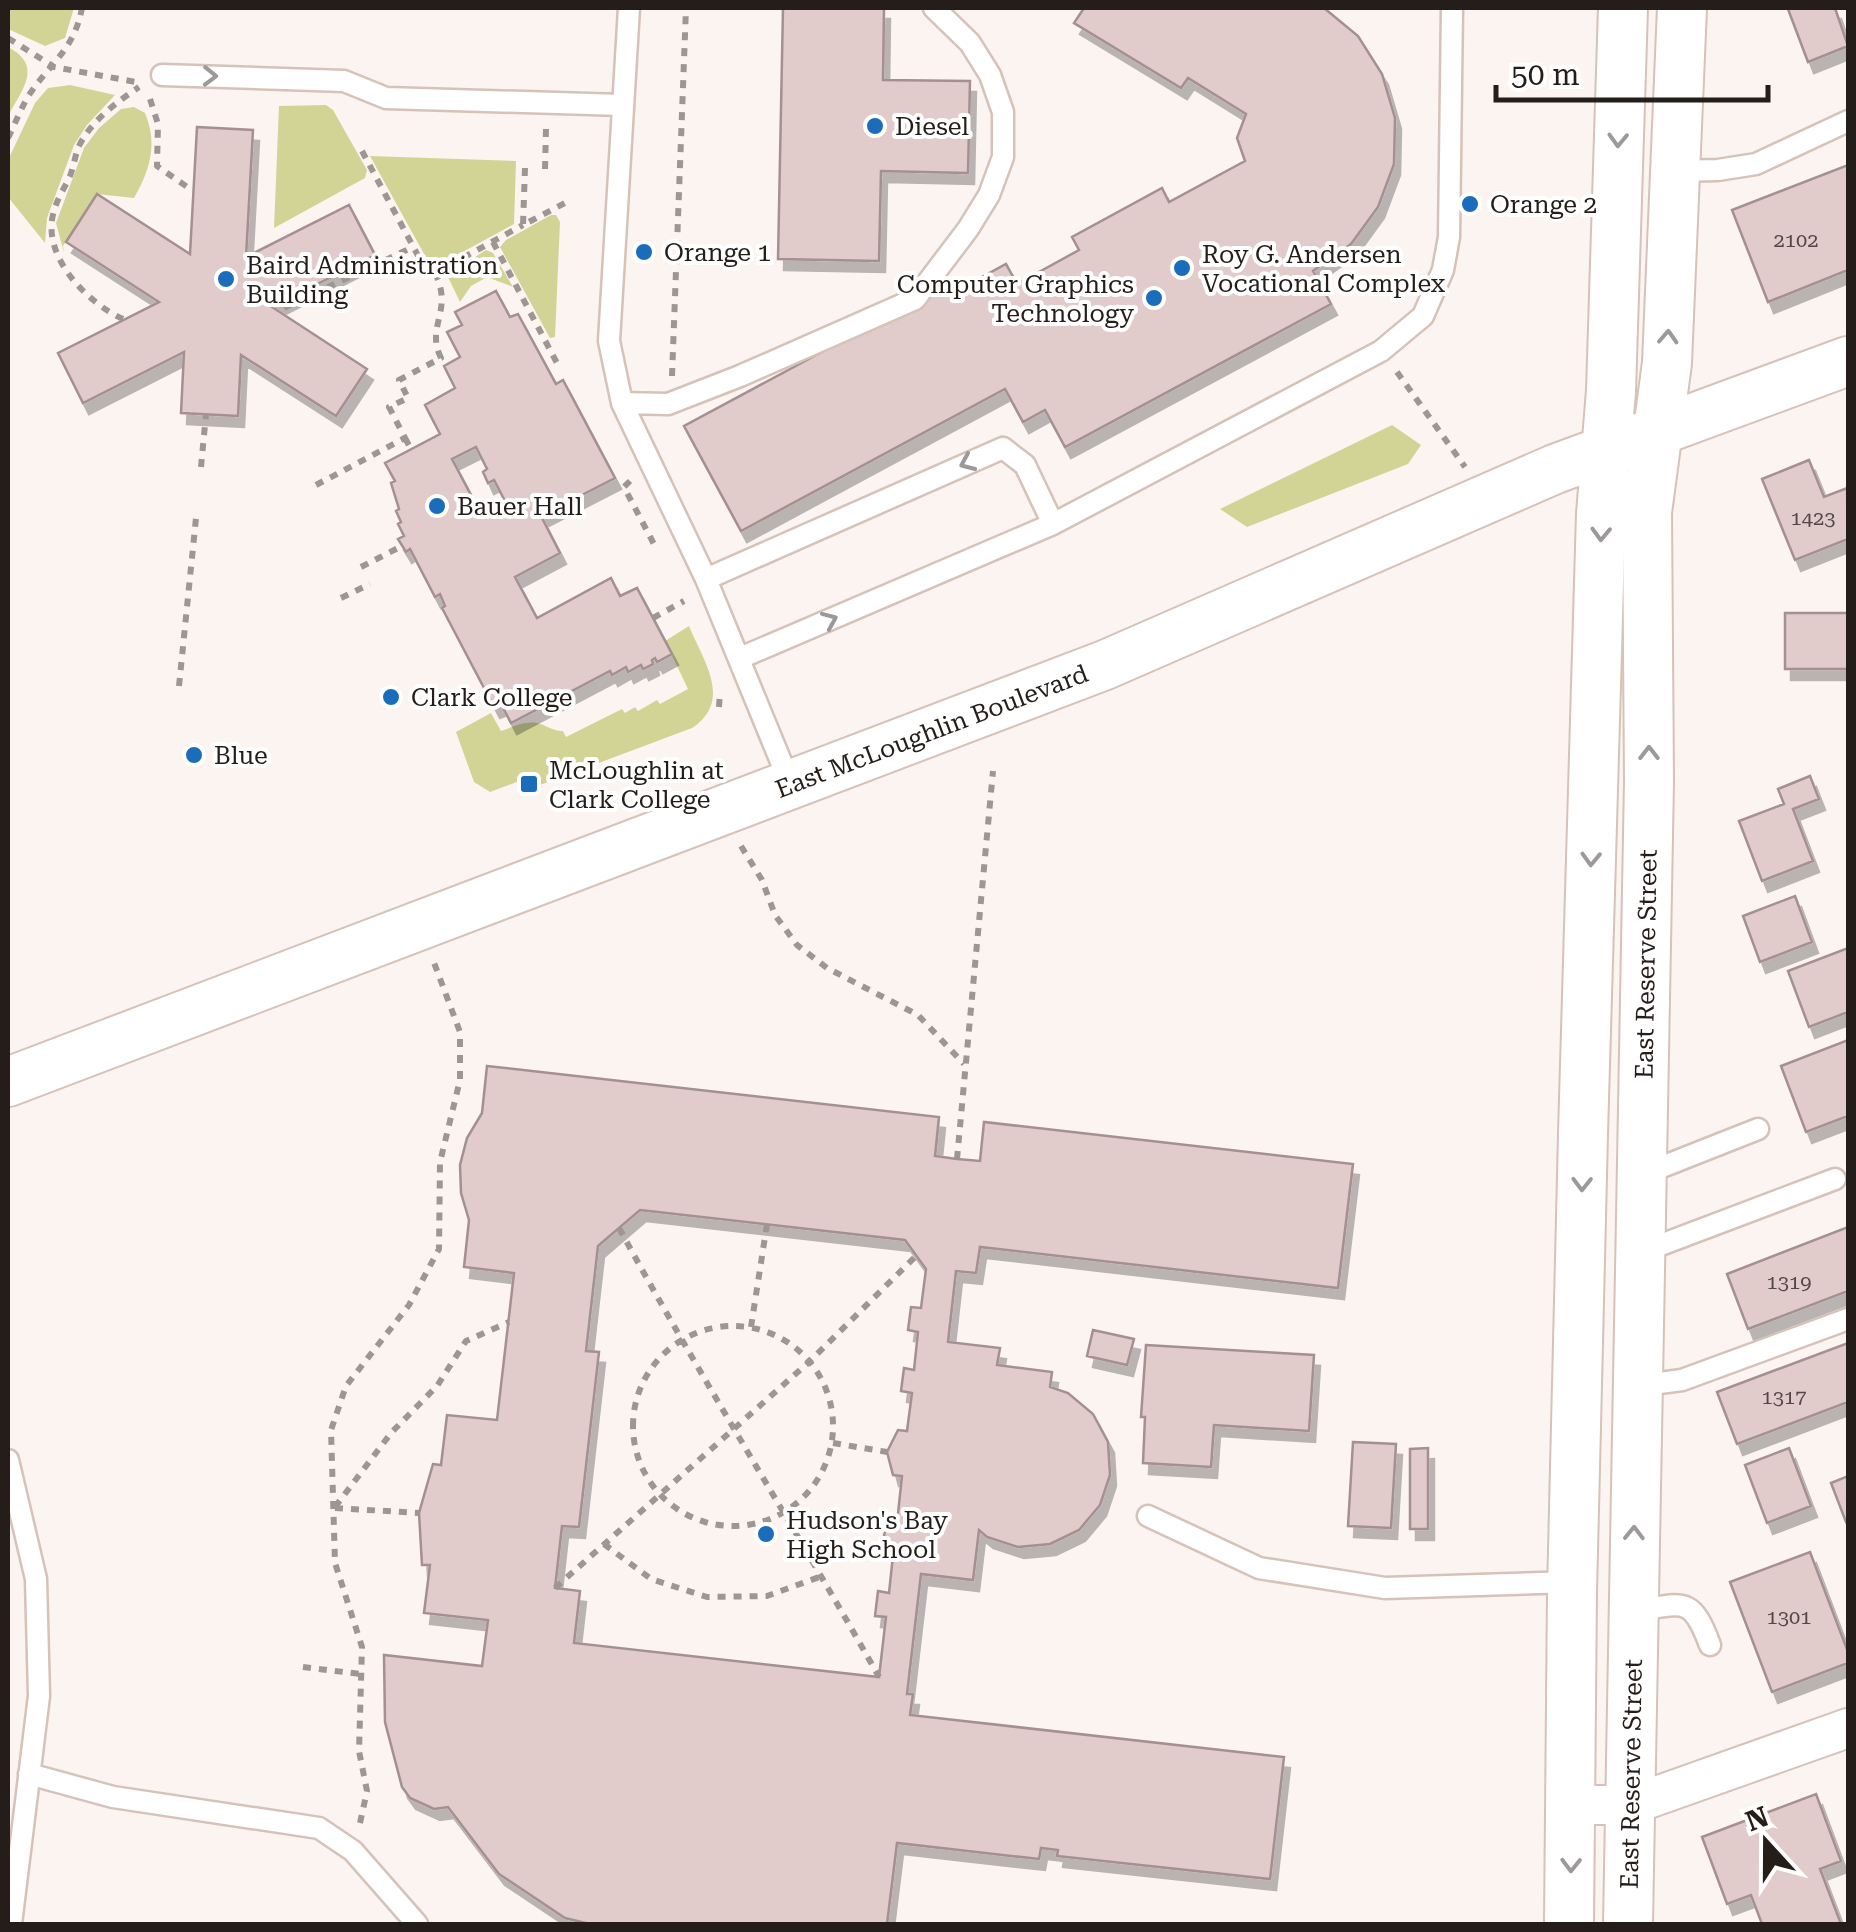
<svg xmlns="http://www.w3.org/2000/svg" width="1856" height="1932" font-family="'Roboto Serif',serif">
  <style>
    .green { fill: #d2d496 }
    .building { fill: #e1cbcb; stroke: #a59091; stroke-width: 2.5; fill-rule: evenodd; filter: url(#shadow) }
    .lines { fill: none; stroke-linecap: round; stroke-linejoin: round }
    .service-casing { stroke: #d5c2b9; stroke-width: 25 }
    .minor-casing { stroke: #d5c2b9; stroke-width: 42 }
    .tertiary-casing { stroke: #d5c2b9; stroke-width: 52 }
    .path { stroke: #9e9693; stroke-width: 6; stroke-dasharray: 8 8; stroke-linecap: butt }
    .service { stroke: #fff; stroke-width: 20 }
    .minor { stroke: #fff; stroke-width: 38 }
    .tertiary { stroke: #fff; stroke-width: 48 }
    .oneway { stroke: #9c9998 }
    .poi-dot { fill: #1b6dbc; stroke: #fff; stroke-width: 4 }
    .labels { text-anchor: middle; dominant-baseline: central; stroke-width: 8; stroke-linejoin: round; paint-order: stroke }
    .number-label { font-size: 20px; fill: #534846 }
    .poi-label { font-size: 25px; fill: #241d1a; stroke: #fff; text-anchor: start }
    .street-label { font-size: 25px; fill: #241d1a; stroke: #fff }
  </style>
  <defs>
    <filter id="shadow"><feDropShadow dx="6" dy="11" stdDeviation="0" flood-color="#0004"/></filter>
  </defs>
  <rect width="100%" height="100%" fill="#fcf4f1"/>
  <path class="green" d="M8 8H74L65 38 45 46 8 29Z
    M8 47C44 66 22 89 8 116Z
    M70 85 115 95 87 125 74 145 47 218 45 243 8 197V160L35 103 48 88Z
    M326 105 333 110 367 170 365 178 274 228 279 106Z
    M134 107 145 113C158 144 150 170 134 198L97 194 63 246 64 253 56 223 84 148 99 128 121 109Z
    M370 156 516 161 514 224 437 266 429 263Z
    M551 215H556L560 222 555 337 550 338 500 247 506 240Z
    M486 250 493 253 513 287 487 277 471 286 460 302 447 275Z
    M1392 425 1421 445 1408 464 1247 527 1220 509Z
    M689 626C704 662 733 701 692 728L540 785 536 775 490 792 474 782 456 732 491 713 501 731C513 727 524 721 537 723 546 725 552 731 563 731L566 737 622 709 625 713 635 707 638 711 657 700 660 704 688 689 665 641Z"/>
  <path class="building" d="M783 8H884L883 80 970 81 968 173 881 171 879 261 778 259Z
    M1084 8H1324L1358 36 1382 74 1395 118 1394 164 1378 207 1351 244 1313 271 1331 304 1065 447 1045 410 1023 422 1005 389 741 531 684 426 952 282 956 291 1006 264 1017 284 1079 250 1072 237 1162 188 1169 202 1245 161 1237 138 1246 114 1188 78 1181 88 1074 23Z
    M1792 8H1835L1848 46 1808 62 1788 9Z
    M197 127 253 130 246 257 349 205 375 255 272 307 367 369 336 416 241 355 238 416 181 413 184 352 83 403 58 353 159 302 66 242 97 194 190 254Z
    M1848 165V270L1768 302 1732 210Z
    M496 291 510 317 518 314 556 384 563 380 615 478 541 516 560 553 515 577 537 618 611 578 620 596 637 588 672 654 657 662 655 658 652 660 653 664 643 669 641 665 628 672 626 667 612 675 610 671 511 723 501 704 494 707 442 608 445 606 440 594 435 597 410 549 406 552 398 539 404 536 398 524 401 522 396 511 399 509 391 483 395 481 385 463 440 434 425 405 455 388 444 366 460 357 447 332 462 325 455 312ZM476 447 487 469 483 472 488 483 494 480 506 503 482 516 452 459Z
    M1809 460 1824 497 1847 488 1848 539 1795 560 1762 479Z
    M1785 613H1848V669H1785Z
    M1810 776 1819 799 1793 809 1813 861 1762 881 1739 821 1784 804 1778 789Z
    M1795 896 1812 942 1760 962 1743 916Z
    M1848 948V1012L1809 1027 1788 971Z
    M1848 1040V1116L1806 1132 1781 1066Z
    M487 1066 939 1117 935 1156 957 1159 980 1161 984 1122 1353 1164 1338 1288 980 1247 976 1273 956 1271 948 1342 1000 1348 997 1365 1052 1372 1050 1387 1068 1393 1093 1414 1108 1442 1110 1475 1100 1505 1079 1530 1050 1544 1018 1547 987 1537 979 1530 973 1580 921 1574 907 1694H913L910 1715 1284 1757 1270 1879 1057 1856 1058 1850 1041 1848 1039 1859 897 1843 887 1924H590L565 1918 499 1874 448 1807 434 1809 410 1798 402 1787 385 1722 384 1655 482 1666 488 1620 424 1613 430 1565H422L419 1513 433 1464 441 1465 447 1415 497 1420 514 1273 464 1267 469 1220 461 1193 460 1165 467 1138 482 1113ZM640 1210 905 1240 926 1269 921 1308 911 1307 908 1330 918 1332 914 1370 904 1368 901 1391 912 1393 907 1431 898 1430 887 1452 893 1475 902 1476 897 1523 886 1522 883 1544 894 1546 889 1593 878 1591 875 1616 886 1617 879 1677 574 1643 580 1591 555 1588 562 1526 579 1527 599 1352 586 1351 598 1246Z
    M1848 1227V1291L1748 1329 1727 1274Z
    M1093 1330 1134 1339 1127 1365 1087 1356Z
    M1848 1343V1402L1737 1444 1717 1392Z
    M1146 1345 1314 1355 1309 1431 1214 1425 1211 1467 1143 1463 1145 1417H1141Z
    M1353 1442 1396 1444 1391 1528 1348 1526Z
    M1428 1448V1529H1410V1449Z
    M1789 1448 1811 1506 1767 1523 1745 1465Z
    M1848 1476V1521L1846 1522 1831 1483Z
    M1810 1552 1848 1652V1663L1772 1692 1730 1582Z
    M1816 1794 1841 1861 1820 1869 1841 1924H1762L1751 1895 1727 1904 1702 1837Z"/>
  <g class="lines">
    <g class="service-casing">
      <path id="service" d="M629 8 609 341 622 403 706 579 791 786
        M162 75 344 81 386 98 622 105
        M1676 171 1718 170 1756 164 1848 121
        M622 403 668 404 740 376 915 299 968 229 989 195 1003 157V112L990 75 970 43 934 8
        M706 579 1003 448 1025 465 1053 524
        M740 658 1053 524 1381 351 1423 316 1443 270 1449 237 1452 8
        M1644 1174 1758 1129
        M1642 1252 1835 1179
        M1637 1386 1682 1380 1848 1319
        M8 1460 36 1579 39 1696 11 1924
        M1148 1516 1259 1568 1385 1588 1573 1582
        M1634 1611C1683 1604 1691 1594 1710 1645
        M29 1774 113 1797 319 1828 353 1851 417 1924"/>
    </g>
    <g class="minor-casing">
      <path id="minor" d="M1572 1805H1631L1848 1728"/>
    </g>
    <g class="tertiary-casing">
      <g id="tertiary">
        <path id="s1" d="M8 1082 1105 665 1555 469 1848 361"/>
        <path d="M1569 1924 1572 1593 1583 1134 1601 514 1611 391 1623 8"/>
        <path id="s2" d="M1628 1924 1649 781 1647 512 1667 363 1682 8"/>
      </g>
    </g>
    <path class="path" d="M8 38 54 67 136 82
      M150 99 158 124 157 166 193 191
      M8 138C15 124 21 108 29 95 51 62 74 50 82 8
      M362 151 423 265 435 273 523 225
      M525 168 523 225 565 203
      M545 169 546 129
      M493 242 558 365
      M284 308 413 247
      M123 319C87 303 40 255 54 211 57 199 65 187 70 176 74 166 75 155 79 146 91 121 117 102 139 87
      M1397 372 1465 467
      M672 376 686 8
      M405 438 411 449
      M201 467 206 414
      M630 481 624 487 656 548
      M316 485 405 438 389 407 408 398 399 380 441 358C425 326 454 311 435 273
      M361 567 402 546
      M341 598 370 584
      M653 618 684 601
      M179 686 196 518
      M719 707 720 692
      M741 846 762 880 775 915 797 945 827 968 918 1015 964 1064
      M957 1159 993 771
      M619 1228C702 1380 794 1526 879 1677
      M633 1426a100 100 0 1 1 200 0a100 100 0 1 1-200 0Z
      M751 1327 767 1224
      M833 1443 887 1452
      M335 1507 391 1433 437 1386 466 1341 509 1322
      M335 1508 419 1513
      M604 1544 651 1579 707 1597 767 1596 822 1576
      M555 1588 809 1362 916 1256
      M303 1667 360 1674
      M360 1823 367 1791 359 1751 362 1647 335 1563 331 1430 346 1386 409 1305 439 1249 440 1162 460 1080V1032L433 960"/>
    <use href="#service" class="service"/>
    <use href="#minor" class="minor"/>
    <use href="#tertiary" class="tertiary"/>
  </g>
  <defs><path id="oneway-chevron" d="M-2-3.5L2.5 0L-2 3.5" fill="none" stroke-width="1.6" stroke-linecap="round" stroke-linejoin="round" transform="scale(2.5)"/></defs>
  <g class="oneway">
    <use href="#oneway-chevron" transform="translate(210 76) rotate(1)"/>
    <use href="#oneway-chevron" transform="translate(1618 140) rotate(92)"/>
    <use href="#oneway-chevron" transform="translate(1668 337) rotate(-87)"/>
    <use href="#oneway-chevron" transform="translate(967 463) rotate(156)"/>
    <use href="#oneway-chevron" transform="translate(1601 534) rotate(92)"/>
    <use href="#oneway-chevron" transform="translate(830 620) rotate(-23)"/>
    <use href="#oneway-chevron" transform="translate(1649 753) rotate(-90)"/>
    <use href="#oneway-chevron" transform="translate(1591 859) rotate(92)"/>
    <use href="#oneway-chevron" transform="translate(1582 1184) rotate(91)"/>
    <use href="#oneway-chevron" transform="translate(1634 1533) rotate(-89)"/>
    <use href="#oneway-chevron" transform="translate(1571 1865) rotate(91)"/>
  </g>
  <g class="poi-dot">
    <circle cx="875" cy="126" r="10"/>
    <circle cx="1470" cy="204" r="10"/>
    <circle cx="644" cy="252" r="10"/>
    <circle cx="1182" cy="268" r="10"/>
    <circle cx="226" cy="279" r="10"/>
    <circle cx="1154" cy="298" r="10"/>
    <circle cx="437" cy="506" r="10"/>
    <circle cx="391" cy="697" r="10"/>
    <circle cx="194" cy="755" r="10"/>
    <rect x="519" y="774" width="20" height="20" rx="5"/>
    <circle cx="766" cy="1534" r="10"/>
  </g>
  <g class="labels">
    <g class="number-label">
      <text x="1796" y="240">2102</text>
      <text x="1813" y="518">1423</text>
      <text x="1789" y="1282">1319</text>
      <text x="1784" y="1397">1317</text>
      <text x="1789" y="1617">1301</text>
    </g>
    <g class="poi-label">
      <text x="895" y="126">Diesel</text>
      <text x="1490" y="204">Orange 2</text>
      <text x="664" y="252">Orange 1</text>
      <text x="1202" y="254">Roy G. Andersen<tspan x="1202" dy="29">Vocational Complex</tspan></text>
      <text x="246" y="265">Baird Administration<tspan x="246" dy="29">Building</tspan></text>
      <text x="1134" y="284" text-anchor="end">Computer Graphics<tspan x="1134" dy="29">Technology</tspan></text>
      <text x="457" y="506">Bauer Hall</text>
      <text x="411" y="697">Clark College</text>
      <text x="214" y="755">Blue</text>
      <text x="549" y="770">McLoughlin at<tspan x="549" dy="29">Clark College</tspan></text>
      <text x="786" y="1520">Hudson's Bay<tspan x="786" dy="29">High School</tspan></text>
    </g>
    <g class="street-label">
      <text stroke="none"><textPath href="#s1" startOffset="988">East McLoughlin Boulevard</textPath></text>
      <text stroke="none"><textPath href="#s2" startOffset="960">East Reserve Street</textPath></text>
      <text stroke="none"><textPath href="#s2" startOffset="150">East Reserve Street</textPath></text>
    </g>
  </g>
  <rect width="1856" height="1932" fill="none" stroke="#241d1a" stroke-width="20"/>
  <g transform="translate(1766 1842) rotate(339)" stroke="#ffffff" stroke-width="8" paint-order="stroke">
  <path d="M0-8L18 38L0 25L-18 38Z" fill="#241d1a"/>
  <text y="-15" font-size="28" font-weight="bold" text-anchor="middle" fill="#241d1a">N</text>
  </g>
  <path d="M1496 85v15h272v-15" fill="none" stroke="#241d1a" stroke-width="5"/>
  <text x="1511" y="85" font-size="30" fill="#241d1a" stroke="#ffffff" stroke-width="8" paint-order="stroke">50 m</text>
</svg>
